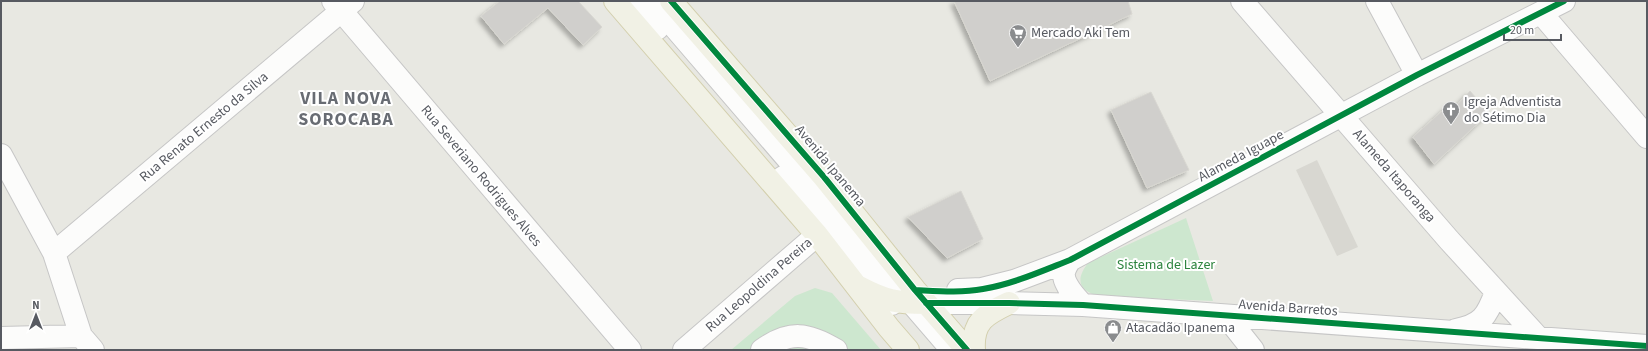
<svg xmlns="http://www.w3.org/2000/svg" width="1648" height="351" font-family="'Source Sans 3',sans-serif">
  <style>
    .industrial { fill: #d8d7d1 }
    .green { fill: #cde7cf }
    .building { fill: #d0cfcc; stroke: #d8d7d1; filter: url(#shadow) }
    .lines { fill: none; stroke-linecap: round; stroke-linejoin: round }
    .minor-casing { stroke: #c6c6c6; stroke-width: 24 }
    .major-casing { stroke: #d3cfad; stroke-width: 24 }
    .minor { stroke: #fcfcfb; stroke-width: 22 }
    .major { stroke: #f1f1e5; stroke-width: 22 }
    .cycleway-casing { stroke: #fff; stroke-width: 8 }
    .cycleway { stroke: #00873e; stroke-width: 6 }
    .labels { text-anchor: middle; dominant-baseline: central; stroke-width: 4; stroke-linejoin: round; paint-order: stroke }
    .poi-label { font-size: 14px; fill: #575a61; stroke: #fff; text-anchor: start }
    .street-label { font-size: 14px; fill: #575a61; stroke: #fff }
    .park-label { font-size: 14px; fill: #2d843f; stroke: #fff }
    .district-label { font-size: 18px; font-weight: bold; letter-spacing: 1px; fill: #686c73; stroke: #fff }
  </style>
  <defs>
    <filter id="shadow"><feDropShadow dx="-3.5" dy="3.5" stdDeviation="2" flood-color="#0004"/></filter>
  </defs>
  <rect width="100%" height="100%" fill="#e8e8e2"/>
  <path class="industrial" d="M1317 160 1358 247 1337 256 1296 170Z"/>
  <path class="green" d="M1186 218 1213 301 1098 296C1079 290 1075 280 1088 263Z
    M815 288 832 293 881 350H731L795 296Z"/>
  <path class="building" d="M500 1H578L602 27 583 45 548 8 504 44 481 16Z
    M954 1H1128L1132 14 990 81Z
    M1470 91 1489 113 1434 164 1413 137 1451 103 1454 108Z
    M1151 92 1189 170 1147 188 1111 110Z
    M961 191 983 239 947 258 908 217Z"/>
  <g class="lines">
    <g class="minor-casing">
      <path id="minor" d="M333 1 630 350
        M633 1 657 29
        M652 1 952 350
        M1242 1 1449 240 1544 344
        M1377 1 1417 75
        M1541 13 1647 137
        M1 155 54 253 81 336 93 350
        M783 177 892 304
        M54 253 353 1
        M1070 260C1068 263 1065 268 1064 272 1062 283 1076 298 1083 305
        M958 290 982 289 1014 281 1070 260 1417 75 1564 1
        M926 303H1009L1083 305 1647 346
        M1226 316 1253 350
        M1456 330C1482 325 1487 316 1496 292
        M1 338 81 336
        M684 350 817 235
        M762 350C790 330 808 333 836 350"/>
    </g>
    <g class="major-casing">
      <path id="major" d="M615 1 817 235 889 328 908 350
        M671 1 824 177 915 290 967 350
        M859 287C886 301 896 303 926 303
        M974 350C972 321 986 314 1009 303"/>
    </g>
    <use href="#minor" class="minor"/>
    <use href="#major" class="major"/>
    <g class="cycleway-casing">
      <path id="cycleway" d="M671 1 824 177 915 290 967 350
        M915 290C937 291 961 293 983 289 1013 284 1042 271 1070 260L1417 75 1564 1
        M926 303H1009L1083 305 1647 346"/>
    </g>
    <use href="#cycleway" class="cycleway"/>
  </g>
  <defs>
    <g id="supermarket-pin" transform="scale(0.9)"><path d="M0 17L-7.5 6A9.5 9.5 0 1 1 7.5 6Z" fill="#8a8c8e" stroke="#fff"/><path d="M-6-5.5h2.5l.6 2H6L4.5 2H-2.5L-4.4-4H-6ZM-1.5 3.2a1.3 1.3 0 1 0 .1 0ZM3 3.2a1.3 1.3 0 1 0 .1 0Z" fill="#fff"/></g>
    <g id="church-pin" transform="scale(0.9)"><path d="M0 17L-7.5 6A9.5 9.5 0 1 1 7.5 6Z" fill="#8a8c8e" stroke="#fff"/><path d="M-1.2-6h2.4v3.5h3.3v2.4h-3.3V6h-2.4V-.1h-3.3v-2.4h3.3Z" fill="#fff"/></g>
    <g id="shop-pin" transform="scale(0.9)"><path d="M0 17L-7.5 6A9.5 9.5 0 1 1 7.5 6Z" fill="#8a8c8e" stroke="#fff"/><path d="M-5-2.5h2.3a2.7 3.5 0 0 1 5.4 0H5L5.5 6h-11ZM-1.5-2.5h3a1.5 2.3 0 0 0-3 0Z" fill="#fff"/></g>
  </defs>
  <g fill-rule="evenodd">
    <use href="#supermarket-pin" x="1018" y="33"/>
    <use href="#church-pin" x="1451" y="110"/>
    <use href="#shop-pin" x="1113" y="328"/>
  </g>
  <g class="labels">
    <g class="poi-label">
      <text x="1031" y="33">Mercado Aki Tem</text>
      <text x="1464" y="102">Igreja Adventista<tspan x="1464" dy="16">do Sétimo Dia</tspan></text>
      <text x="1126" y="328">Atacadão Ipanema</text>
    </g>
    <g class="street-label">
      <text transform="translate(204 127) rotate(-40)">Rua Renato Ernesto da Silva</text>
      <text transform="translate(1241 156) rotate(-28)">Alameda Iguape</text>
      <text transform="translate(830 166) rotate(50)">Avenida Ipanema</text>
      <text transform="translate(481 176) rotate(50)">Rua Severiano Rodrigues Alves</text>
      <text transform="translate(1394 176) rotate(49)">Alameda Itaporanga</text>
      <text transform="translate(759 285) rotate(-41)">Rua Leopoldina Pereira</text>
      <text transform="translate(1288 308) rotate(4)">Avenida Barretos</text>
    </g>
    <g class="park-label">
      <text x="1166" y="265">Sistema de Lazer</text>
    </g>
    <g class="district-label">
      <text x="346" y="98">VILA NOVA<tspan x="346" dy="21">SOROCABA</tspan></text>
    </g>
  </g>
  <rect width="1648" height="351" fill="none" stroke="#575a61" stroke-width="4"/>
  <g transform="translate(36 315)" stroke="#ffffff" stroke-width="3" paint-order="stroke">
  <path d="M0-3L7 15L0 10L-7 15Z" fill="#575a61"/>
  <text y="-6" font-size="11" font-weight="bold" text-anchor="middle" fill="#575a61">N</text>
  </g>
  <path d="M1504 34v6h57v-6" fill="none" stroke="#575a61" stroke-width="2"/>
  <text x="1510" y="34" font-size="12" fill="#575a61" stroke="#ffffff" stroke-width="3" paint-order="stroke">20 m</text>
</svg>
